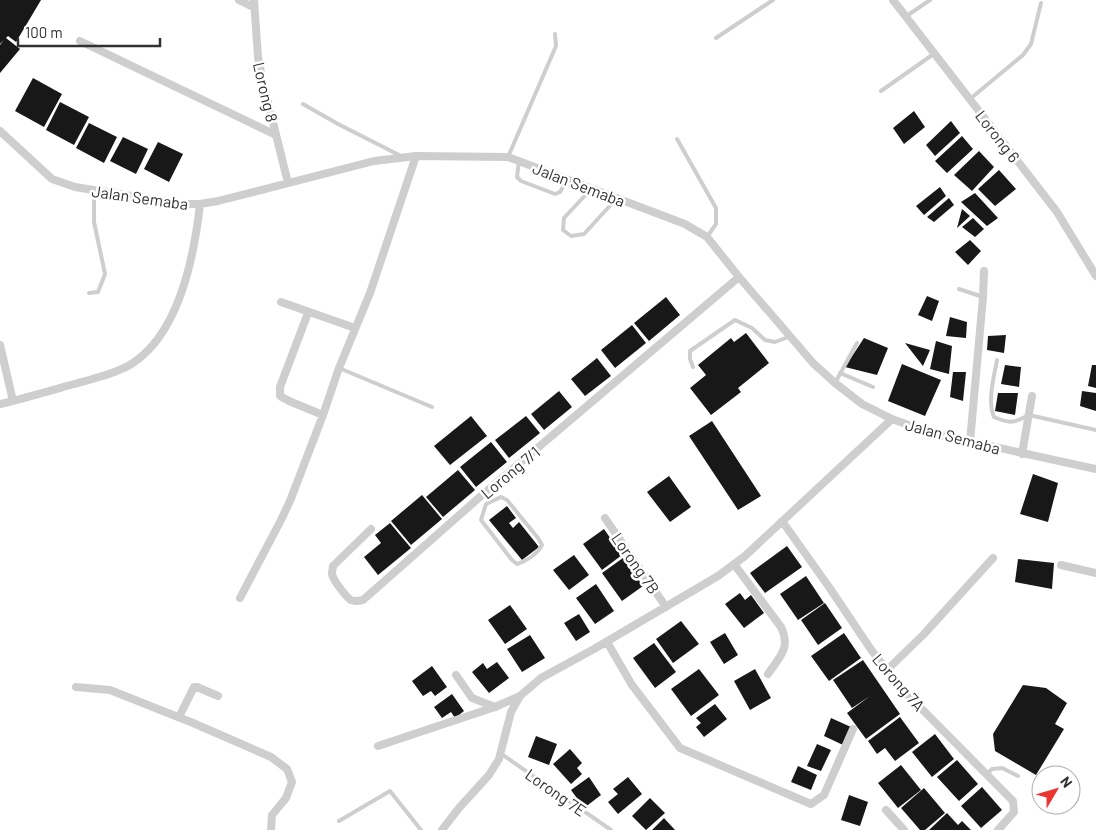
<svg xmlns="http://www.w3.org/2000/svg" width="1096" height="830" font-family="Barlow,sans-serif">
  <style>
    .building { fill: #181818 }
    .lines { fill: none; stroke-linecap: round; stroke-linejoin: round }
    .lane { stroke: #cecece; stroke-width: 4 }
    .street { stroke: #cecece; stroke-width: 8 }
    .labels { text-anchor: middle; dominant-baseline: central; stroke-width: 5; stroke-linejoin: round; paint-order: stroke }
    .street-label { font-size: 16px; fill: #313131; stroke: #fff }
  </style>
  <rect width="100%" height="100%" fill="#fff"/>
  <path class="building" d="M0 0H41L16 42 8 36 6 38 20 49 0 73V45L4 40 0 44Z
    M33 78 62 94 44 127 15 111Z
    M60 102 89 117 74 145 46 130Z
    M914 111 925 127 904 144 893 128Z
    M951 121 960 133 935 156 926 145Z
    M89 123 117 137 104 163 76 148Z
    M962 136 973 149 947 173 935 161Z
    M123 137 148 149 136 174 110 161Z
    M158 142 183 154 169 182 144 169Z
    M979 151 994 167 972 191 954 175Z
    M999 170 1016 189 995 206 978 189Z
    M940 187 946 196 924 215 916 206Z
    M975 193 998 218 987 226 961 202Z
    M949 198 954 205 934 222 927 217Z
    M962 209 970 216 957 228Z
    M973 218 984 229 975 237 962 227Z
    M970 240 981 251 968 265 955 252Z
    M927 296 939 301 932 321 918 315Z
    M666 297 680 315 649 341 634 323Z
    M950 317 967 322 966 338 946 336Z
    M632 325 646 343 615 368 601 350Z
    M746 333 769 363 738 388 741 392 711 415 690 388 706 375 698 365 731 338 734 342Z
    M1006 335 1004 353 987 350 988 336Z
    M864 338 888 348 877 375 845 367Z
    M936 341 952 346 949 374 930 369Z
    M905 343 930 350 923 366Z
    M597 358 611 376 585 396 571 379Z
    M902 364 941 380 925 416 888 401Z
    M1005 365 1021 367 1019 387 1001 384Z
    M1092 365H1096V388L1088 386Z
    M953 372H966L963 401 950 397Z
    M559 391 572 407 544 430 531 414Z
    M1082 391 1096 393V411L1080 406Z
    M998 393H1018L1015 415 995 411Z
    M471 416 487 436 450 465 434 446Z
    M526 416 540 433 509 458 495 440Z
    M712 421 761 496 738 510 689 436Z
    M491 442 507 462 476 487 460 467Z
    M458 470 475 490 443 517 426 497Z
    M1033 474 1058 483 1048 522 1020 514Z
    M669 476 691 507 670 522 647 492Z
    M422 495 442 519 411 545 391 521Z
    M507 506 516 518 509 523 513 528 519 522 539 547 522 560 489 520Z
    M390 523 411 548 378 575 364 557 381 543 375 535Z
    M604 529 622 555 602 570 583 544Z
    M787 546 802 567 765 593 750 573Z
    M574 555 589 575 569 590 553 570Z
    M623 558 643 586 622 601 602 573Z
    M1018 559 1054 563 1052 589 1015 582Z
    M806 576 824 603 798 620 780 594Z
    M596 584 614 611 595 624 576 598Z
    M740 593 745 600 751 595 764 613 744 628 725 604Z
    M825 603 842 628 818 645 801 620Z
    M510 605 527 629 505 644 488 620Z
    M579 614 590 632 576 641 564 623Z
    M681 621 699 644 673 663 656 639Z
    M725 633 738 655 724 664 710 642Z
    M844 633 861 658 829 681 811 656Z
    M530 635 545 658 522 672 507 649Z
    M654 643 676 672 655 688 633 658Z
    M863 660 900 714 866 739 847 713 870 696 852 708 833 680Z
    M497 662 509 678 489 693 472 672 483 663 487 669Z
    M432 666 447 687 435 696 431 691 423 696 412 681Z
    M699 669 719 695 691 716 671 689Z
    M755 669 771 698 750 710 734 681Z
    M1023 685 1046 688 1067 703 1055 724 1064 729 1036 775 995 751 993 734Z
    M452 694 464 711 455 718 451 712 442 718 434 707Z
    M715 704 727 719 704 737 696 727 701 723 696 718Z
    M900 717 919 743 895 761 885 748 877 754 868 741Z
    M831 718 851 727 843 745 824 736Z
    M935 734 954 759 932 777 912 752Z
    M536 736 557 744 549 765 528 757Z
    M817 744 831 750 821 771 807 766Z
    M570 749 582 763 577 768 582 774 571 784 553 764Z
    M957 760 978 784 959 801 937 777Z
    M901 765 921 790 898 808 878 783Z
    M798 766 817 775 811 790 791 782Z
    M589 777 601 795 584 808 571 790Z
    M628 777 642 794 618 814 608 802 618 794 613 789Z
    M982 787 1002 810 981 828 961 806Z
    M924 788 945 813 925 830H920L901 808Z
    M849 795 868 802 860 826 841 820Z
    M650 798 665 813 646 830 632 816Z
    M947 813 958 825 962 821 971 830H929Z
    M664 818 675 830H652Z"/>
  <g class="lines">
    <path class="lane" d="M905 17 930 0
      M716 38 773 0
      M881 91 935 53
      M970 99 1023 55 1031 44 1041 3
      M303 104 338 124 401 156
      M677 139 716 208V224L707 237
      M508 157 556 46 555 34
      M519 161 517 177 521 181 555 194 560 192 567 180
      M592 188 564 218 563 230 571 236 584 234 617 198
      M959 289 983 297
      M89 293 98 292 105 274 94 222V191
      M997 360C994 377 987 401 994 417 1010 424 1014 423 1029 415L1096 430
      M693 367 690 359V351L735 320 752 328 765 340 775 342 791 336
      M339 368 432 407
      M840 373 873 387
      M835 383 857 343
      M501 497 507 500 538 538 542 545C537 554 527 561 517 564L512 560 481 520 486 504Z
      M500 753 611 830
      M986 775 992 769 1002 768 1018 776
      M339 821 390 791 421 830"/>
    <path class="street" d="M239 0 253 7
      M254 0 258 57 262 78 288 183
      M893 0 1057 212 1096 276
      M80 41 276 135
      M0 131 52 179 75 187 181 204H200L218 201 374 161 416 156 508 157 685 224 707 237 739 277 813 363 835 383 862 404 892 419 931 433 1096 469
      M281 302 355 328
      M308 313 280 387V396L289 401 323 415
      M0 345 13 401
      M0 404C25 398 49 391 74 384 92 379 111 375 128 366 179 337 194 258 200 204
      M970 442 983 297 984 271
      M1022 454 1032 396
      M605 518 666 607
      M782 521 829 587 872 651 902 689 1013 801 1014 812 998 830
      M371 529 333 566C333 568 332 571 332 574 333 580 346 597 351 600 355 602 359 601 363 600L481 496 739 277
      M734 564 781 627C791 648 780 656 768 674
      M1061 565 1096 573
      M240 598 281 520 290 501 323 415 339 368 370 293 416 156
      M607 642 632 685 680 748 811 804 824 795 853 729
      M887 670 924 634 993 558
      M456 675 472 698 495 707
      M76 687 110 690 193 723 271 757 287 769 292 782 286 798 272 815 271 830
      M179 717 194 687H197L218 696
      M378 746 495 707 520 696
      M886 810 904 830
      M442 830 459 808 489 775 499 759 511 712 520 696 541 678 594 649 718 576 745 556 892 419"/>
  </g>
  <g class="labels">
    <g class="street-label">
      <text transform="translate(266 92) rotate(77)">Lorong 8</text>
      <text transform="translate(998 136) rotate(52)">Lorong 6</text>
      <text transform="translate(579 184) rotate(21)">Jalan Semaba</text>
      <text transform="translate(140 197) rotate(8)">Jalan Semaba</text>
      <text transform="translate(953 436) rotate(15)">Jalan Semaba</text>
      <text transform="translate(510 472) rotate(-40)">Lorong 7/1</text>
      <text transform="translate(636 563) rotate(55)">Lorong 7B</text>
      <text transform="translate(899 682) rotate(49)">Lorong 7A</text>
      <text transform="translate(556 792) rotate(35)">Lorong 7E</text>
    </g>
  </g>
  <g transform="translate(1056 790) rotate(52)"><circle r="24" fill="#ffffff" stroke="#adadad"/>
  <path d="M0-4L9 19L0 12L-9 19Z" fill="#ea3531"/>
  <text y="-8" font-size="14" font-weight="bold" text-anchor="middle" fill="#313131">N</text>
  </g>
  <path d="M18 38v8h142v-8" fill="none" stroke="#313131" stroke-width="2.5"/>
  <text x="25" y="38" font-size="15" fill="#313131" stroke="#ffffff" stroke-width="4" paint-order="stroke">100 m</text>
</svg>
